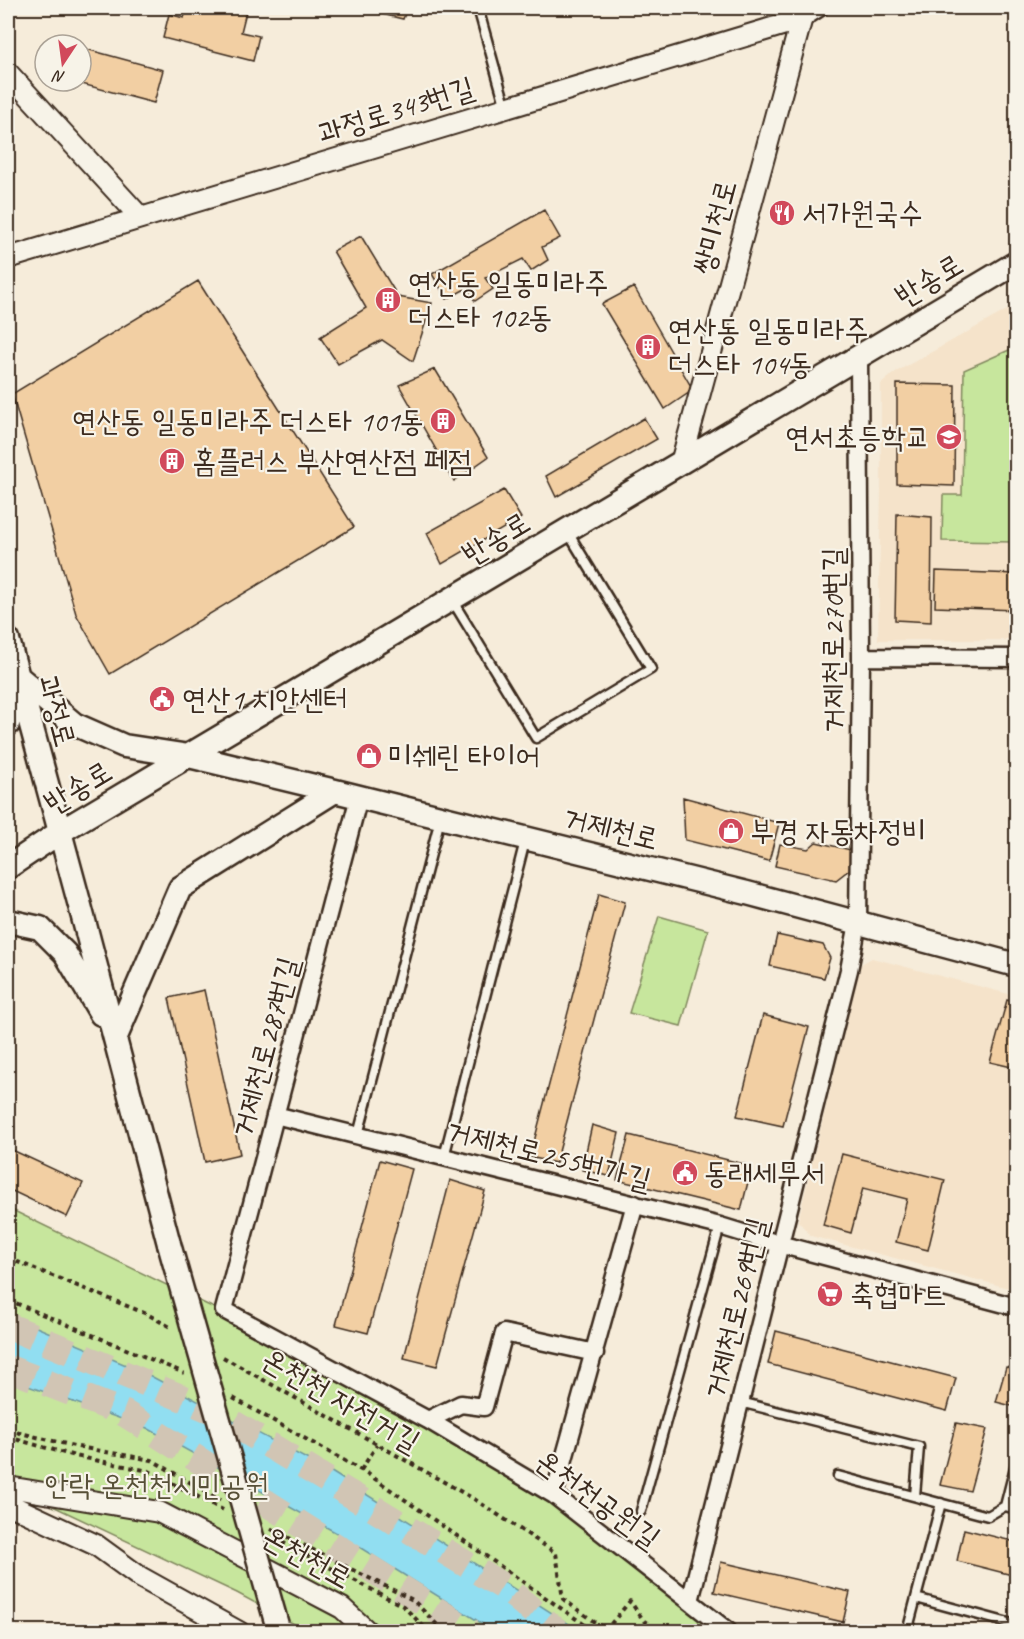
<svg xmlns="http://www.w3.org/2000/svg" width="1024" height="1639" font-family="Caveat,'Poor Story',sans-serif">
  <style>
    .built { fill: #f5e3ca }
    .green { fill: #c7e69d; stroke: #81885e; stroke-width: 1.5 }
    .water { fill: #91def1; stroke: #6f969d; stroke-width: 1.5 }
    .building { fill: #f2cfa3; stroke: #3b2a1e; stroke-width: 1.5 }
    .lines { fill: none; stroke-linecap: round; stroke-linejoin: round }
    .trunk-tunnel { stroke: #d1c5b4; stroke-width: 27; stroke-dasharray: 27 14; stroke-linecap: butt }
    .service-casing { stroke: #3b2a1e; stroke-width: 13 }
    .minor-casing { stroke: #3b2a1e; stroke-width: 21 }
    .tertiary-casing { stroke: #3b2a1e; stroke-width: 24 }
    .secondary-casing { stroke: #3b2a1e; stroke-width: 27 }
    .path { stroke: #3b2a1e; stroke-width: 4; stroke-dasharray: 4.5 4.5; stroke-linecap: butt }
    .service { stroke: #f7f3e8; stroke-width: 8 }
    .minor { stroke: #f7f3e8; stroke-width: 16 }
    .tertiary { stroke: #f7f3e8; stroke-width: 20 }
    .secondary { stroke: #f7f3e8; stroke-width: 22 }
    .secondary-bridge-casing { stroke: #3b2a1e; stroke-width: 27; stroke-linecap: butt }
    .secondary-bridge { stroke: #f7f3e8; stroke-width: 22 }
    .labels { text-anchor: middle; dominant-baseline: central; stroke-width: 4.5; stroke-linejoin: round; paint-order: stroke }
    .street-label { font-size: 30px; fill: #3b2a1e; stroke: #f7f3e8 }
    .poi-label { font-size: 30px; fill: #3b2a1e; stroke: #f7f3e8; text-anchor: start }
    .park-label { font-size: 30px; fill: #575037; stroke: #f7f3e8 }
  </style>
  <rect width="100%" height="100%" fill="#f6ecda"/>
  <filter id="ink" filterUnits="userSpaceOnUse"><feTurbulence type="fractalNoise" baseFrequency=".0167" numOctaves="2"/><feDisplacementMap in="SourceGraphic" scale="12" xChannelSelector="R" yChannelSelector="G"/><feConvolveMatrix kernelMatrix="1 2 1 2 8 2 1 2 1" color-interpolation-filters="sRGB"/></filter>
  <g filter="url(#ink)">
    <path class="built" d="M1016 305V640H878L881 490V384L894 373Z
      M872 958 1016 996V1290L811 1236 798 1221 861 964Z"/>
    <path class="green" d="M1016 347V542L942 541 943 495H962L964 370Z
      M659 916 708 930 681 1026 629 1013Z
      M8 1208 214 1308 218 1311 554 1499 720 1631H307L237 1593 57 1508 8 1486Z"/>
    <path class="water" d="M8 1315 145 1373 333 1473 580 1631H494L335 1532 147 1428 8 1379Z"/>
    <path class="building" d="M187 8H247L241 32 259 36 253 61 163 38 169 14 184 18Z
      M357 8H407L403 19Z
      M86 49 163 70 154 103 78 83V81H81V70Z
      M544 210 560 238 542 247 548 260 531 271 523 259 485 278 493 289 475 301 467 288 447 299 432 274Z
      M361 236 398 297 432 303 413 361 382 340 338 364 320 337 366 308 333 251Z
      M198 281 354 527 110 674 76 614 12 394Z
      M634 287 693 390 665 409 602 304Z
      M435 369 488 457 454 481 399 385Z
      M897 384 955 385 954 486 897 484Z
      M644 418 657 439 556 497 546 476Z
      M504 490 521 518 442 564 427 533Z
      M897 514 932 517 931 622 895 620Z
      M936 571 1016 574V610L935 607Z
      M683 797 779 823 769 861 685 840Z
      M816 842 851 850 850 869 836 880 775 866 780 844 808 849Z
      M599 894 625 902 556 1163 530 1157Z
      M777 935 823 945 830 958 824 978 770 966Z
      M204 990 240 1154 205 1162 169 998Z
      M1007 1000 1016 1002V1068L990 1062Z
      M763 1015 809 1027 783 1126 737 1116Z
      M592 1125 619 1133 609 1176 582 1170Z
      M629 1135 752 1166 741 1210 617 1180Z
      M8 1148 83 1183 67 1217 8 1189Z
      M842 1154 945 1180 928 1250 896 1242 907 1199 863 1188 851 1233 823 1225Z
      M380 1160 412 1169 368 1333 336 1325Z
      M450 1180 485 1191 437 1366 404 1358Z
      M776 1331 956 1378 947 1411 768 1364Z
      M1006 1367 1016 1369V1407L996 1402Z
      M956 1423 987 1429 970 1491 940 1485Z
      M964 1529 1016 1542V1576L957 1561Z
      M721 1562 850 1592 843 1622 714 1592Z"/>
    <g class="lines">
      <path class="trunk-tunnel" d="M8 1326 211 1410 504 1587 558 1632
        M8 1368 124 1413 471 1632"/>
      <g class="service-casing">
        <path id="service" d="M478 8 506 108
          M452 600 536 738 651 669 567 531
          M358 1135 440 819
          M444 1157 525 841
          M740 1402 919 1447 915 1496
          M838 1476 988 1516 1005 1506 1016 1509
          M1005 1506 1016 1463
          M641 1511 720 1226
          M916 1598 1016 1625
          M907 1632 941 1503"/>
      </g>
      <g class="minor-casing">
        <path id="minor" d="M802 19 819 8
          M861 657 1016 658
          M359 797 224 1310 428 1420 554 1495 729 1632
          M275 1115 720 1226 779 1244 1016 1307
          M428 1420 461 1404 484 1407 504 1333 595 1353
          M554 1495 635 1204
          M690 1601 849 970 858 923 861 657 859 356"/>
      </g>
      <g class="tertiary-casing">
        <path id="tertiary" d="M8 73 141 218
          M8 258 802 19
          M681 463 804 10
          M8 1487 159 1512 342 1608 368 1632
          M8 1504 96 1545 140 1577 239 1632"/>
      </g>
      <g class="secondary-casing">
        <path id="secondary" d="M8 640 79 902 169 1244
          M8 724 16 675 74 724 124 746 189 756 335 791 747 893 1016 965
          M8 867 60 832 1016 263
          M8 921 40 928 65 953 101 1014
          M115 1039 180 888 335 791"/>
      </g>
      <path class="path" d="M8 1258 147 1314 172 1328
        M8 1300 184 1373
        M223 1357 474 1499 556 1553 563 1599 608 1632
        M233 1398 368 1474 595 1632
        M8 1430 78 1447 152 1460 220 1500
        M8 1437 75 1456 149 1471 223 1510
        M361 1470 377 1445
        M271 1529 413 1600 444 1632
        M274 1538 403 1606 429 1632
        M605 1631 630 1601 644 1621 662 1632"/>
      <use href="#service" class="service"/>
      <use href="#minor" class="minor"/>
      <use href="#tertiary" class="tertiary"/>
      <use href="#secondary" class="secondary"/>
      <g class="secondary-bridge-casing">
        <path id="secondary-bridge" d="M169 1244 277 1625"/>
      </g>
      <use href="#secondary-bridge" class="secondary-bridge"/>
    </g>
  </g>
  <defs>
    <g id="restaurant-disc" transform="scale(1.35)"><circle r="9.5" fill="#d1495b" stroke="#f7f3e8"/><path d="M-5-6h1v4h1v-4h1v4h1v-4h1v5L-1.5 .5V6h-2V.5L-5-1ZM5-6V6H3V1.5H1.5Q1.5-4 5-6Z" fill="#fff"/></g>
    <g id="building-disc" transform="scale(1.35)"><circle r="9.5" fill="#d1495b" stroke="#f7f3e8"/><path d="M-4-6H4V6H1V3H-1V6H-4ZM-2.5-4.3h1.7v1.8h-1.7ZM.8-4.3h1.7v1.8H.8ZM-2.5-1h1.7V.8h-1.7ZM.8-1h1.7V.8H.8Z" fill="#fff"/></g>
    <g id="school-disc" transform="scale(1.35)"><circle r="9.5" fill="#d1495b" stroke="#f7f3e8"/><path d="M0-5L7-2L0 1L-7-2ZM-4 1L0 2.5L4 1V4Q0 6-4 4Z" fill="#fff"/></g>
    <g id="civic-disc" transform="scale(1.35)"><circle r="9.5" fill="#d1495b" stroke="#f7f3e8"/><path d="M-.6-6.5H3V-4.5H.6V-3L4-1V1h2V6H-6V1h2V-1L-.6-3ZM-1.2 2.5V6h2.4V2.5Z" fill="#fff"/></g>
    <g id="shop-disc" transform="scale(1.35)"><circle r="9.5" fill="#d1495b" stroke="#f7f3e8"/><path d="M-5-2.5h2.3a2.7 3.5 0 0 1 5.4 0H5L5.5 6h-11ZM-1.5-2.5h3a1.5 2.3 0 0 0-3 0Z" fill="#fff"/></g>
    <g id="supermarket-disc" transform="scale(1.35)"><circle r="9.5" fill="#d1495b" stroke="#f7f3e8"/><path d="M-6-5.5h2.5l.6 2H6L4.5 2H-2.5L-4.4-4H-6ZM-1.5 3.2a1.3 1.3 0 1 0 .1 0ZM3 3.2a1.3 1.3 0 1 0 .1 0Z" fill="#fff"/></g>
  </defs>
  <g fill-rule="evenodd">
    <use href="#restaurant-disc" x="782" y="213"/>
    <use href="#building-disc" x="388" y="300"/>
    <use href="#building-disc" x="648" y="347"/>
    <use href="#building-disc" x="443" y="421"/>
    <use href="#school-disc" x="949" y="437"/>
    <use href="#building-disc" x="172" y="461"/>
    <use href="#civic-disc" x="162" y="699"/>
    <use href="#shop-disc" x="369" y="756"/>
    <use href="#shop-disc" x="731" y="831"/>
    <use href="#civic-disc" x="685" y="1173"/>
    <use href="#supermarket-disc" x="830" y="1294"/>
  </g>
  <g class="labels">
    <g class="street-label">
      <text transform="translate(396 110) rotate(-17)">과정로343번길</text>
      <text transform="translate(714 227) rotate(-75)">쌍미천로</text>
      <text transform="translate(929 280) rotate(-31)">반송로</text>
      <text transform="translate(496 538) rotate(-31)">반송로</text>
      <text transform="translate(833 640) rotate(-90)">거제천로270번길</text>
      <text transform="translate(57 711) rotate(75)">과정로</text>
      <text transform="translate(78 787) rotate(-31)">반송로</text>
      <text transform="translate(611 828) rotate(14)">거제천로</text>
      <text transform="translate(265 1047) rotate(-75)">거제천로287번길</text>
      <text transform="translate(549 1155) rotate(14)">거제천로255번가길</text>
      <text transform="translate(736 1308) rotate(-76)">거제천로269번길</text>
      <text transform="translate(341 1400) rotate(30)">온천천 자전거길</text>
      <text transform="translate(598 1499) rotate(36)">온천천공원길</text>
      <text transform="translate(307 1557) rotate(29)">온천천로</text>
    </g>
    <g class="poi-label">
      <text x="802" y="213">서가원국수</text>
      <text x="408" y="283">연산동 일동미라주<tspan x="408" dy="34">더스타 102동</tspan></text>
      <text x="668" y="330">연산동 일동미라주<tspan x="668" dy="34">더스타 104동</tspan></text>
      <text x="424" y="421" text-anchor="end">연산동 일동미라주 더스타 101동</text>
      <text x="930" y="437" text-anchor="end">연서초등학교</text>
      <text x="192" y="461">홈플러스 부산연산점 페점</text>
      <text x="182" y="699">연산1 치안센터</text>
      <text x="388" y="756">미쉐린 타이어</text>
      <text x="750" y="831">부경 자동차정비</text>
      <text x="704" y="1173">동래세무서</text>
      <text x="850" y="1294">축협마트</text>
    </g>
    <g class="park-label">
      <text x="157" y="1485">안락 온천천시민공원</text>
    </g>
  </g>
  <rect width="1024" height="1639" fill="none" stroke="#f7f3e8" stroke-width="30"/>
  <rect x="15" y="15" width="994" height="1609" fill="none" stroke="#3b2a1e" stroke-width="2" filter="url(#ink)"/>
  <g transform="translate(63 63) rotate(193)"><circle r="28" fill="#f7f3e8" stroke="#aca397" stroke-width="1.5"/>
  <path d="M0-4.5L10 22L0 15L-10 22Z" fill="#d1495b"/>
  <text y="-9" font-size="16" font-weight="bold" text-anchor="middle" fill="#3b2a1e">N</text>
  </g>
</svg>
